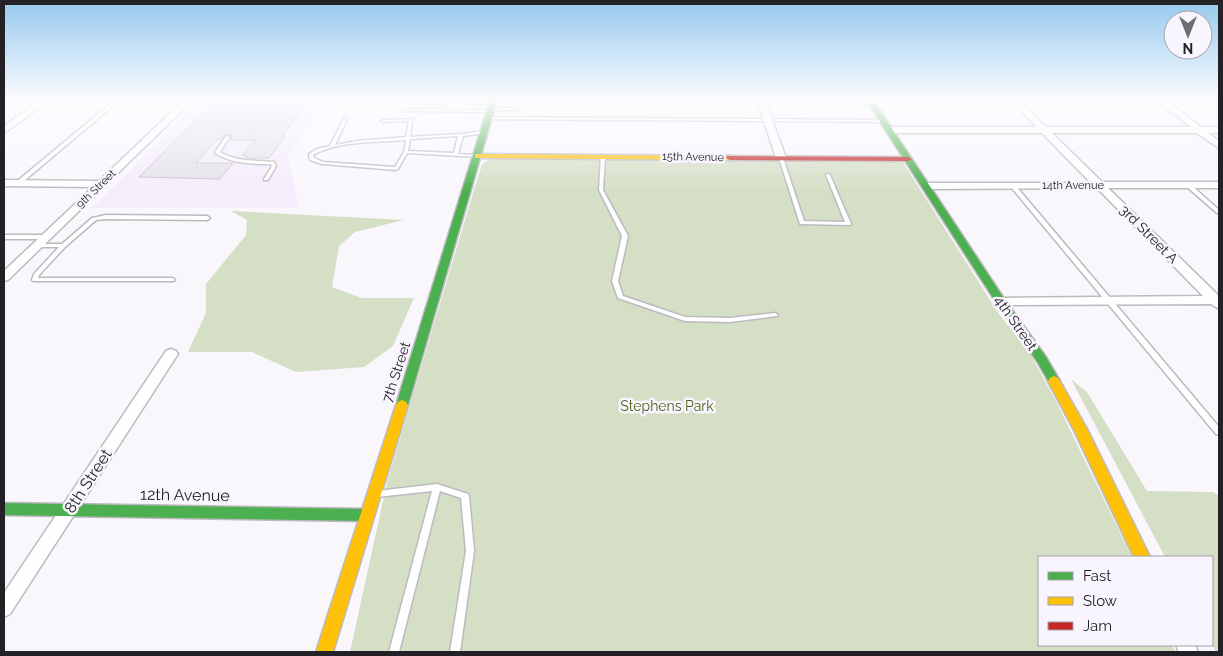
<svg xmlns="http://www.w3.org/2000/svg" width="1223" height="656" font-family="Raleway,sans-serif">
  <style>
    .built { fill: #f4edfc }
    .green { fill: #d5dfc6 }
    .building { fill: #e5e0ea; stroke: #c6c4c8 }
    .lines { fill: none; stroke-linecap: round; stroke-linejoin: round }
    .lane-casing { stroke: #bcbabe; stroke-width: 3 }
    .street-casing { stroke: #bcbabe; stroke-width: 3 }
    .fast-casing { stroke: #bcbabe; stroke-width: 3 }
    .slow-casing { stroke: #bcbabe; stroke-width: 3 }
    .jam-casing { stroke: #bcbabe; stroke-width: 3 }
    .lane { fill: #fefeff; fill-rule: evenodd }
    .street { fill: #fefeff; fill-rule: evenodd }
    .fast { fill: #4caf50; fill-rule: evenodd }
    .slow { fill: #ffc107; fill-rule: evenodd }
    .jam { fill: #c62828; fill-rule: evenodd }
    .labels { text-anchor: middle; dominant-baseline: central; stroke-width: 5; stroke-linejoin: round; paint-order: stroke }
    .far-street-label { font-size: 11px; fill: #232126; stroke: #f9f5fe }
    .street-label { font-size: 14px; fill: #232126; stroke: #f9f5fe }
    .park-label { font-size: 14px; fill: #496117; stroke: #f9f5fe }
    .near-street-label { font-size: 16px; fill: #232126; stroke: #f9f5fe }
  </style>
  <rect width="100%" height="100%" fill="#f9f7fc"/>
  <path class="built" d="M201 100H329L288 155 299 208H92Z"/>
  <path class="green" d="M491 159 901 162 904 164 999 314 1029 352 1055 399 1132 557H1039V645H1172L1176 652H350L388 478 479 173 483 163Z
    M231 211 404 220 355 232 339 246 332 287 362 298H414L393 346 364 367 296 372 252 352H188L206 313V284L246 235 247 220Z
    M1071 379 1087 392 1147 491 1213 492 1219 496V652H1216L1212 644V557H1165Z"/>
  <path class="building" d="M215 101H309L282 136H285L269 158H250L242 155 255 140H231L232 136 225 134 221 139H217L196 163H233L220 179 139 177Z"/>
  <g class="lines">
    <g class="lane-casing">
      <path id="lane" d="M115 100H120L19 185H15V183Z
        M407 100H411L407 109 490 110 491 108H516L518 109 516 110H493L492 112H491L403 111 402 110Z
        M428 102H444L446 103 444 104H429L427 103Z
        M469 102H494L496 103 494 104H470L468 103Z
        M488 117 883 120 885 121 883 122 489 119H488Z
        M344 118 347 119 335 145 357 141 406 137 409 121 382 122 381 121 383 120 412 119 410 137 461 134 485 131 487 132 485 133 463 136 458 154 477 155H479V157L407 153 398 169 396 170 322 164 310 160 309 155V154L317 149 330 146ZM458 136 454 153 408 151 410 139ZM406 140 404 152 395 167 323 162 314 158 313 155C339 140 376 143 406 140Z
        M226 136 230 137 220 152C237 162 255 160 274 162L276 166 268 180H264V179L272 166 271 164C251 164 233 164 215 153V152Z
        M601 155 605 156 603 190 628 236 618 281 623 296 685 317 730 318 775 313 778 315 777 316 730 322 685 321 618 298 612 281 622 236 599 190Z
        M779 157 783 158 804 221 845 222 826 175 828 174 830 175 851 224 850 225 800 224 779 158Z
        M1186 184H1190L1219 210V213H1217L1186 186Z
        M1011 185H1015L1219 427V435L1216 434 1011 187Z
        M106 215 207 216 210 218 207 220 106 219 96 220 65 247 39 275 38 278H172L174 279 175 280 174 281H33L32 280 34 274 59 247H38L36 246 35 245 36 244H62L92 218Z
        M4 235H46L49 237 46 239H4Z
        M437 484 468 494 469 496 474 551 460 652H450L466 551 461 498 440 491 399 652H389L432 491 377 497 374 496 373 494 374 492 377 491Z"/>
    </g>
    <g class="street-casing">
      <path id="street" d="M40 100H50L4 133V126Z
        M184 100H193L8 280 4 281V271L93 187 4 186V180L99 181Z
        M757 100H765L786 158 784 160H778L776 158Z
        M1010 100H1019L1046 127H1191L1156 100H1166L1201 127H1219V133H1208L1219 141V148L1197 133H1052L1102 182H1219V188H1108L1219 296V309L1211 304 997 305 995 302 1001 298 1203 296 1097 188 927 189 922 186 927 183H1091L1042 133H889L885 130 889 127H1037Z
        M171 349 176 351 178 354 176 357 10 614 4 617V593L166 351Z
        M1176 645H1195L1198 652H1179Z"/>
    </g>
    <g class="fast-casing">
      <path id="fast" d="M490 100H497L408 405 406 408 402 410 398 408 396 405Z
        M866 100H873L1005 300 1046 357 1060 381 1058 384H1050L1038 363 997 304Z
        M4 503 366 509 371 510 373 515 371 520 366 521 4 515Z"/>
    </g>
    <g class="slow-casing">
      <path id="slow" d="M475 154 730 156 734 158 730 160 478 158H475Z
        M1054 376 1058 378 1087 429 1150 557H1134L1074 430 1048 381 1050 378Z
        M402 400 406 402 408 405 333 652H316L396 405 398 402Z"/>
    </g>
    <g class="jam-casing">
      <path id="jam" d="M727 156 908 157 912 159 908 161 730 160 726 158Z"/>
    </g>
    <use href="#lane" class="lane"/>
    <use href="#street" class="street"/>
    <use href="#fast" class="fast"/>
    <use href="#slow" class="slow"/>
    <use href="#jam" class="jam"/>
  </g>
  <linearGradient id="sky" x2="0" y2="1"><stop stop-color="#95c9ee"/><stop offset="0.52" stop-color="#fcfbfe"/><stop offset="1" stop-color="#fcfbfe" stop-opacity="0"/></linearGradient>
  <rect width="1223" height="192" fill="url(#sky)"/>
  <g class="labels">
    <g class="far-street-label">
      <text transform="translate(693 157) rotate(1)">15th Avenue</text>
      <text x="1073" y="185">14th Avenue</text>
      <text transform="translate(96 189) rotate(-44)">9th Street</text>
    </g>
    <g class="street-label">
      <text transform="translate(1149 234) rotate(45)">3rd Street A</text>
      <text transform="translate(1016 323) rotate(55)">4th Street</text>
      <text transform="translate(396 372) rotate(-72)">7th Street</text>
    </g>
    <g class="park-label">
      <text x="667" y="406">Stephens Park</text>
    </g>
    <g class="near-street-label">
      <text transform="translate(88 481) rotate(-57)">8th Street</text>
      <text transform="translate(185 495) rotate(1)">12th Avenue</text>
    </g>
  </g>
  <rect width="1223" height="656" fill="none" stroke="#232126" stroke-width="10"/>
  <rect x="1038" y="556" width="175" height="90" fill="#f9f5fe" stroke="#a3a0a8"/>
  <rect x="1048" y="572" width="25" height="8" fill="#4caf50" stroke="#a3a0a8"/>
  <text x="1083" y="581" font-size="15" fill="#232126">Fast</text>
  <rect x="1048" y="597" width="25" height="8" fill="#ffc107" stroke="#a3a0a8"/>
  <text x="1083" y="606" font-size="15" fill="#232126">Slow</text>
  <rect x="1048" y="622" width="25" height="8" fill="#c62828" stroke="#a3a0a8"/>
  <text x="1083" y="631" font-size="15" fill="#232126">Jam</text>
  <g transform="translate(1188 35) rotate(180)"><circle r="24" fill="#f9f5fe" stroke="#a3a0a8"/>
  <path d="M0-4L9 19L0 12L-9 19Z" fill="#6e6c71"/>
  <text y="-8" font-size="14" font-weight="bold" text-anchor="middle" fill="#232126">N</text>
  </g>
</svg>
